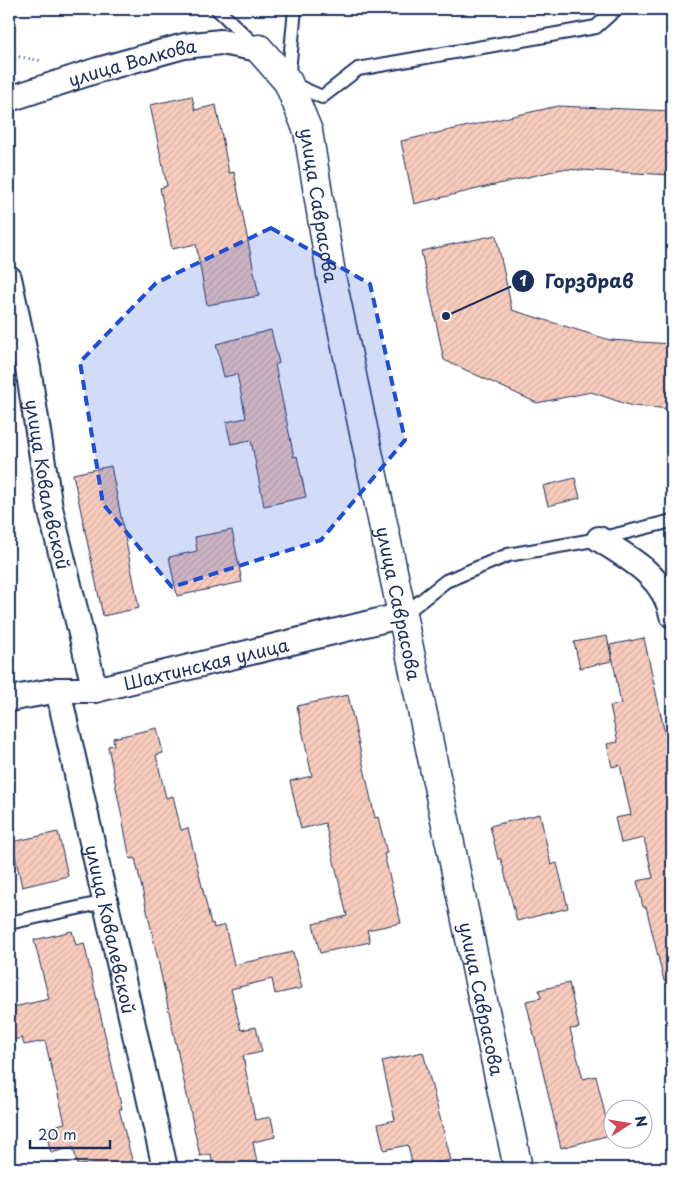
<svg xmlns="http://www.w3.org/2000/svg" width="681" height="1177" font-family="'Playpen Sans',sans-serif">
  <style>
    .building { fill: url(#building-hatch); stroke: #1b2f5e }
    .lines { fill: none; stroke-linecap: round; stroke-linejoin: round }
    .service-casing { stroke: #1b2f5e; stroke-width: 16 }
    .minor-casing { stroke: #1b2f5e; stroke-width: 28 }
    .tertiary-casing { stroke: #1b2f5e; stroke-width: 31 }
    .path { stroke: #1b2f5e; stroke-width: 3; stroke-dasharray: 1 4; stroke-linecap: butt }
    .service { stroke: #fff; stroke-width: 12 }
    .minor { stroke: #fff; stroke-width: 24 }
    .tertiary { stroke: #fff; stroke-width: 28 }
    .marked { fill: #1d4ed8; fill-opacity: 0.2; stroke: #1d4ed8; stroke-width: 4; stroke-dasharray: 10 6; stroke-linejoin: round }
    .labels { text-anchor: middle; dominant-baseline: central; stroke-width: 5; stroke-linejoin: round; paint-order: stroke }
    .street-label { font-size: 18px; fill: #1b2f5e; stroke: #fff }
    .leader { fill: none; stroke: #1b2f5e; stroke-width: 2 }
    .callout-dot { fill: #1b2f5e; stroke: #fff; stroke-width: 2 }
    .mark-label { font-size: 15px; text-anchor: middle; font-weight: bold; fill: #fff }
    .callout-label { font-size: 19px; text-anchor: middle; font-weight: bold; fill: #1b2f5e; stroke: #fff; stroke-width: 5; stroke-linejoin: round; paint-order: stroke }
  </style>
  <defs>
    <pattern id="building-hatch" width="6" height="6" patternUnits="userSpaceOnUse" patternTransform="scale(1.25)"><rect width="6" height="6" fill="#f9ccbc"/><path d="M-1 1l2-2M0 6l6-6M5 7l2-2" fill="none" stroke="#d5b0a4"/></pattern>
  </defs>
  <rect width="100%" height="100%" fill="#fff"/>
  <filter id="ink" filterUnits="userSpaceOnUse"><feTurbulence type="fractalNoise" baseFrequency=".02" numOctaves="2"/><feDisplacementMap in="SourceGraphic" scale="10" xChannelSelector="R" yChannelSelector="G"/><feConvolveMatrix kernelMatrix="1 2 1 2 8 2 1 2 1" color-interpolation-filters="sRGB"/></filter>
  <g filter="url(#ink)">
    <path class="building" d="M192 96 195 110 216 105 229 173 234 172 259 296 207 305 196 244 172 249 160 188 167 186 150 105Z
      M558 106 672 111V175L562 169 414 204 401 141Z
      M496 235 512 310 610 340 672 344V409L632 406 591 392 537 403 444 360 421 251Z
      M271 330 279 363 275 365 294 457 297 456 306 497 264 506 251 440 231 444 226 422 246 418 237 374 224 377 216 344Z
      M111 466 139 608 103 616 73 474Z
      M575 478 580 498 548 506 543 486Z
      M232 530 242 582 177 596 169 557 197 551 195 537Z
      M607 636 612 661 580 668 574 642Z
      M644 638 672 766V980L664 981 646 907H643L637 881 653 878 644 838 621 843 615 818 631 815 620 765 612 767 607 744 618 742 610 706 621 704 610 645Z
      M348 695 375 818 378 817 387 853 384 854 401 923 367 930 370 942 320 953 313 924 347 916 325 823 301 829 290 781 312 776 297 706Z
      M157 728 163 753 156 755 166 798 173 796 181 830 188 828 211 924 213 923 214 928 225 925 234 965 293 952 302 988 275 994 272 979 231 989 241 1030 256 1027 262 1052 243 1056 255 1120 271 1117 275 1137 253 1142 258 1168H213L211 1154 200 1156 153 937 135 858 130 859 108 746 114 745 113 738Z
      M540 814 551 865 557 863 568 908 517 921 501 859H498L490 826Z
      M58 832 68 876 22 887 12 842Z
      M72 931 76 945 84 943 122 1109H119L134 1168H92L90 1163 78 1166 73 1147 51 1153 45 1128 65 1123 45 1041 24 1045 22 1038 9 1041V1008L49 999 34 940Z
      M569 983 579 1028 570 1029 583 1079 596 1076 610 1135 561 1148 526 1001 541 998 539 990Z
      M423 1052 451 1160 413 1168 408 1145 384 1150 378 1124 395 1120 382 1061Z"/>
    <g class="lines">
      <g class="service-casing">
        <path id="service" d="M217 9 256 46
          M295 9 288 82 322 97 358 69 596 27 616 9
          M403 615 446 581 508 555 599 539 672 521
          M9 923 105 902"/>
      </g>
      <g class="minor-casing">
        <g id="minor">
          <path id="s1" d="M9 99 98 70 184 46 221 42 259 49"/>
          <path id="s2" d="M9 278 28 368 50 508 95 690"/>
          <path d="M599 539C630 559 664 576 672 615"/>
          <path id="s3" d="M58 690 165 1168"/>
          <path id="s4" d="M9 699 58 690H95L403 615"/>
        </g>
      </g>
      <g class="tertiary-casing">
        <g id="tertiary">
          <path id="s5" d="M259 49 288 82 308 131 332 280 518 1168"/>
        </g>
      </g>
      <path class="path" d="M9 55 43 61"/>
      <use href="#service" class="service"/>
      <use href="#minor" class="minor"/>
      <use href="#tertiary" class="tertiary"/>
    </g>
  </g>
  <path class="marked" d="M271 228 370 284 405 440 321 540 172 587 103 504 80 362 156 283Z"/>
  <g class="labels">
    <g class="street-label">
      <text stroke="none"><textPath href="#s1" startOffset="129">улица Волкова</textPath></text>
      <text stroke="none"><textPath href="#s5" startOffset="172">улица Саврасова</textPath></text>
      <text stroke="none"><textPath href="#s2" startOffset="210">улица Ковалевской</textPath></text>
      <text stroke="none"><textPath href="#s5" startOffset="578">улица Саврасова</textPath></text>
      <text stroke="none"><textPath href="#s4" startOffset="201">Шахтинская улица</textPath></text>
      <text stroke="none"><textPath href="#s3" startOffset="245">улица Ковалевской</textPath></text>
      <text stroke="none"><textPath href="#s5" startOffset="982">улица Саврасова</textPath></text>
    </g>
  </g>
  <path class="leader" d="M446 316L523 281"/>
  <g class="callout-dot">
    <circle cx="446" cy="316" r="5"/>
    <circle cx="523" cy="281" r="12"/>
  </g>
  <g class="mark-label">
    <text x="523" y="286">1</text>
  </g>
  <g class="callout-label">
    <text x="589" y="288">Горздрав</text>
  </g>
  <rect width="681" height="1177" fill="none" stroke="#fff" stroke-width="30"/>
  <rect x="15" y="15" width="651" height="1147" fill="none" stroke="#1b2f5e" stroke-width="2" filter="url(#ink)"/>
  <g transform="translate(628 1124) rotate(78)"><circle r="24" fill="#ffffff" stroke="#a4acbf"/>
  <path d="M0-4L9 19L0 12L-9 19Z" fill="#d1495b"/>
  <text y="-8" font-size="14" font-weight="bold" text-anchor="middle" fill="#1b2f5e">N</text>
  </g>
  <path d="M30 1140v8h80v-8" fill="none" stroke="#1b2f5e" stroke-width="2.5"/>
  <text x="38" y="1140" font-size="15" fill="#1b2f5e" stroke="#ffffff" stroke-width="4" paint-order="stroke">20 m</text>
</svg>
